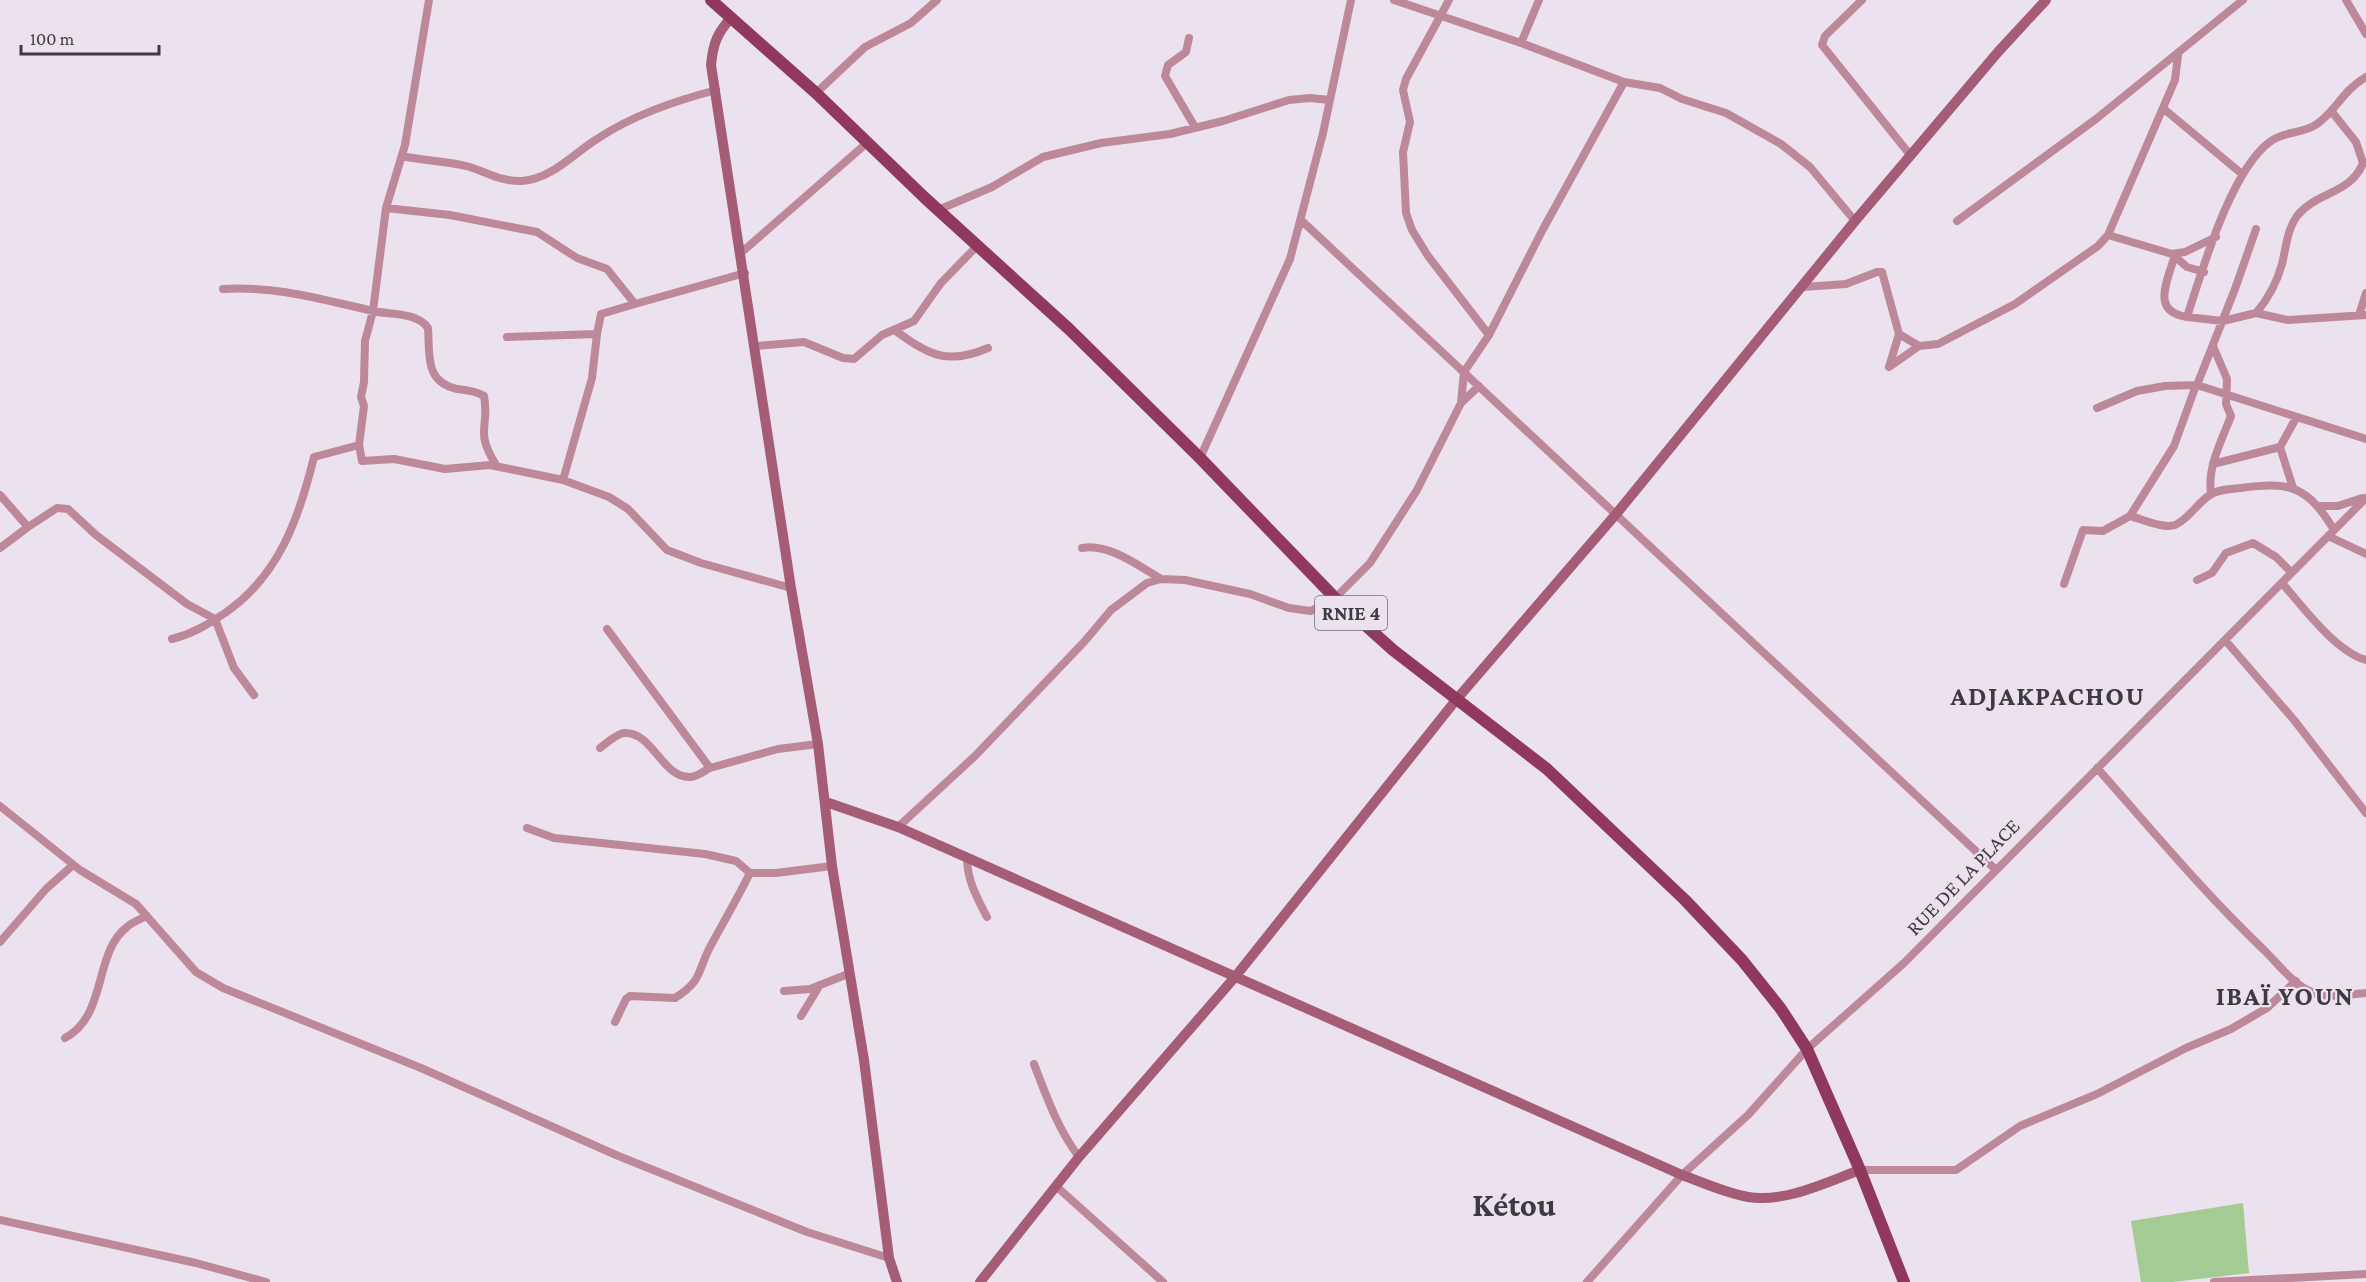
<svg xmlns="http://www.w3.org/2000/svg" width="2366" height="1282" font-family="'Crimson Pro',serif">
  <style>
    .green { fill: #a5cb94 }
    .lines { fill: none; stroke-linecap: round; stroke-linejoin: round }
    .street { stroke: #bd899a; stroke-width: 8 }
    .secondary { stroke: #a55c76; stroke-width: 10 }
    .primary { stroke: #91395d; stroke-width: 12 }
    .labels { text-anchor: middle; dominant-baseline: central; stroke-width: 4.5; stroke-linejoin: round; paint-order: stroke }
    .shield { fill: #ebe1ef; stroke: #726c74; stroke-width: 1.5 }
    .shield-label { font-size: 20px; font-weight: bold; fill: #3e3a3f }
    .street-label { font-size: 21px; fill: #3e3a3f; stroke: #ebe1ef }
    .district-label { font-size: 27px; font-weight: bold; letter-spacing: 1.5px; fill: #3e3a3f; stroke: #ebe1ef }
    .town-label { font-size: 33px; font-weight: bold; fill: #3e3a3f; stroke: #ebe1ef }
  </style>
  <rect width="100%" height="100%" fill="#ebe1ef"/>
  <path class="green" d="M2243 1203 2249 1273 2173 1282H2141L2131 1221Z"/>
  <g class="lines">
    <path class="street" d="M1394 0 1521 43 1624 82 1660 88 1682 99 1726 113 1781 144 1810 167 1855 221
      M1449 0 1406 79 1403 90 1410 122 1403 152 1406 213 1412 230 1428 256 1489 335
      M1862 0 1825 36 1822 45 1911 156
      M2346 0 2366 34
      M1189 38 1186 52 1168 65 1165 76 1195 127
      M1521 43 1539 0
      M2366 77C2342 91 2338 109 2317 124 2303 134 2285 131 2271 141 2231 169 2202 271 2187 317L2223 321 2256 313 2288 320 2366 315
      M816 93 865 47 911 23 937 0
      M2164 109 2242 174
      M402 156C424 161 448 161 470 167 488 173 503 182 522 181 552 179 574 153 597 139 633 115 675 101 716 90
      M386 208 450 215 537 232 577 258 607 269 635 304 745 273
      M938 210 992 187 1043 157 1101 143 1170 134 1223 121 1289 100 1310 98 1330 100
      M1302 221 1995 869
      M1957 221 2096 119 2243 0
      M2108 235 2172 254 2185 252 2216 237
      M742 252 868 142
      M2172 254 2187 267 2204 272
      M2174 258C2167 282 2151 312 2187 317
      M1803 287 1846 284 1877 272H1882L1899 334 1919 346 1938 344 2015 304 2098 246 2108 235 2175 80 2178 55
      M223 289C278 286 320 299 373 311 391 315 417 312 428 328 430 354 424 382 457 389 466 390 476 391 484 396 490 427 474 430 496 465
      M2256 313C2268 299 2277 282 2282 264 2286 248 2287 230 2297 216 2317 191 2350 195 2363 163L2356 142 2332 112
      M2359 315 2366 293
      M896 331C929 356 949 365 988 348
      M597 334 592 378 563 480 609 497 628 509 667 550 701 563 791 588
      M507 337 597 334 601 314 635 304
      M756 346 804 342 843 358 854 359 882 335 914 321 941 283 977 246
      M1889 367 1919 346
      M1889 367 1899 334
      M2197 385 2235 289 2256 229
      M1461 403 1479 386
      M2097 408 2137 391 2165 386 2197 385 2366 439
      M359 445 362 461 394 459 445 469 490 465 563 480
      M2280 447 2293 488
      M1200 458 1290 259 1323 133 1351 0
      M2213 464 2280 447 2296 418
      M2211 493C2207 467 2222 440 2231 416L2226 404 2227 379 2213 346
      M0 495 28 527 57 508 68 509 96 535 187 604 215 619 234 668 254 695
      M2320 506H2338L2362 498
      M2130 516 2174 446 2195 388
      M2328 536 2366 554
      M0 548 28 527
      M1082 548C1109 543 1139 566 1161 579
      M2197 580 2212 573 2226 553 2253 543 2276 557 2291 572
      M2282 583C2303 607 2335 651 2366 660
      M2064 584 2083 530 2103 531 2130 516C2142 519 2163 529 2175 525 2188 520 2198 502 2210 495 2218 489 2232 489 2241 488 2291 481 2308 487 2334 530
      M607 629 710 768 778 749 818 744
      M172 639C192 634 207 625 225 613 279 576 299 518 314 457L359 445 364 406 361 397 364 382 365 341 373 311 386 208 405 145 429 0
      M2225 640 2294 720 2366 813
      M600 748C607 743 616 734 624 733 652 731 662 777 689 777 695 778 704 771 710 768
      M2097 768C2152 830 2204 893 2264 950 2278 964 2294 985 2312 992 2328 999 2349 994 2366 993
      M0 806 80 870 136 904 196 972 223 988 421 1068 616 1155 807 1232 889 1258
      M898 827 975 756 1084 642 1111 610 1147 583 1161 579 1185 580 1250 594 1289 608 1311 611 1335 598 1370 563 1417 490 1461 403 1464 372 1489 335 1542 231 1624 82
      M527 828 554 838 705 854 736 861 750 873H776L832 866
      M967 858C967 880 977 898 987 917
      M0 942 46 889 73 865
      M784 991 810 989 848 974
      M801 1016 820 985
      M615 1022 626 999 630 996 675 998C702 981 697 973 709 949 723 923 737 899 750 873
      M65 1038C108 1015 93 953 127 927 132 922 141 919 147 916
      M1034 1064C1047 1098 1058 1129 1079 1157
      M1860 1170H1956L2020 1126 2097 1094 2186 1048 2231 1029 2267 1008 2296 981
      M1057 1187 1163 1282
      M0 1220 196 1263 266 1282
      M1587 1282 1682 1175 1748 1115 1807 1049 1904 963 2366 498
      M2214 1282 2366 1274"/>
    <path class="secondary" d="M731 18C717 33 713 44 711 65L791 588 818 744 832 866 864 1060 889 1258 897 1282
      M826 802 898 827 1682 1175C1704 1183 1726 1193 1748 1197 1785 1203 1827 1182 1860 1170
      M980 1282 1079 1157 1235 977 1456 700 1617 513 1855 221 1998 52 2046 0"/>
    <path class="primary" d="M711 0 816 93 925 198 1069 329 1200 458 1335 598 1393 650 1547 769 1685 900 1742 960 1781 1009 1807 1049 1860 1170 1904 1282"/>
  </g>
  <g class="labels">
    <rect class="shield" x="1315" y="596" width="72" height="34" rx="4.5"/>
    <g class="shield-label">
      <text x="1351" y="613">RNIE 4</text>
    </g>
    <g class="street-label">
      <text transform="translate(1963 877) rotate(-46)">RUE DE LA PLACE</text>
    </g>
    <g class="district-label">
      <text x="2048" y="696">ADJAKPACHOU</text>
      <text x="2285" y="996">IBAÏ YOUN</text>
    </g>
    <g class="town-label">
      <text x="1514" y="1204">Kétou</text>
    </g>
  </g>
  <path d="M21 45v9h138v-9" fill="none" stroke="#3e3a3f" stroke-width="3"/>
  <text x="30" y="45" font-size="18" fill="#3e3a3f" stroke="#ebe1ef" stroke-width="4.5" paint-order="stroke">100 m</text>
</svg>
